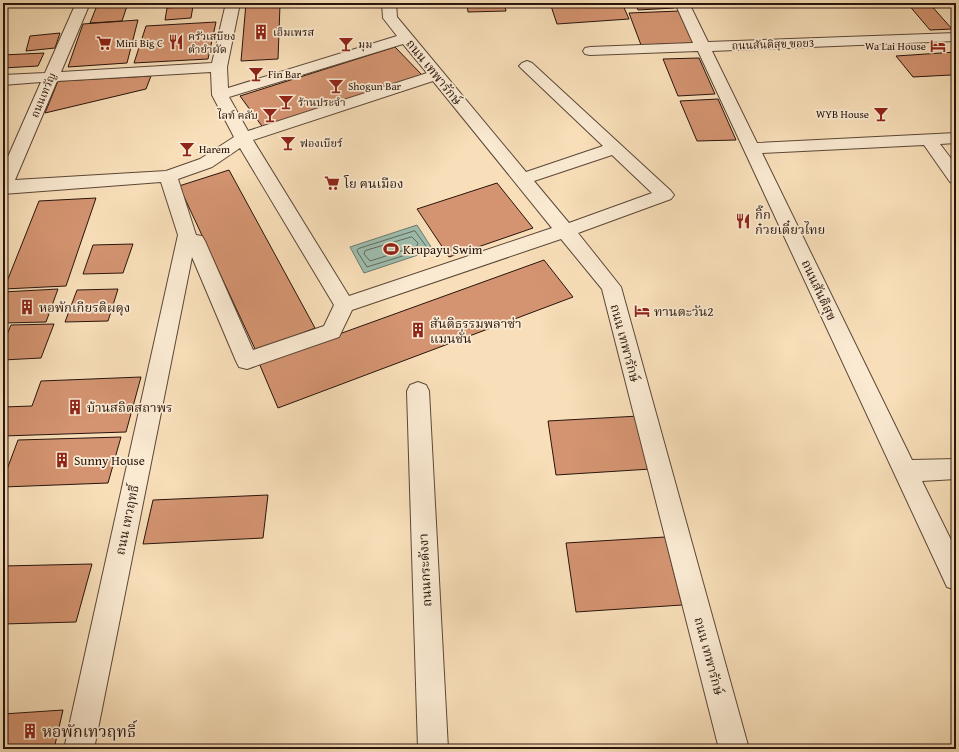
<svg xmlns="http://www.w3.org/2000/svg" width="959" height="752" font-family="'Gentium Book Plus','Noto Serif Thai',serif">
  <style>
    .water { fill: #9dbdad; stroke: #6e796d }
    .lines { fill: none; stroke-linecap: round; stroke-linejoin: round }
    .shore { stroke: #62685c; stroke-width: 1 }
    .building { fill: #d49471; stroke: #28140c }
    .minor-casing { stroke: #5c4737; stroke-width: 2 }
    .minor { fill: #faead2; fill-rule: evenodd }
    .labels { text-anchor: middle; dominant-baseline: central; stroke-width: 3.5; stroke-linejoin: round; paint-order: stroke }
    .far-poi-label { font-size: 11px; fill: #28140c; stroke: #faead2; text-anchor: start }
    .far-street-label { font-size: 11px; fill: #28140c; stroke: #faead2 }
    .street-label { font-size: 13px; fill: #28140c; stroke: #faead2 }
    .poi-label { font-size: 13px; fill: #28140c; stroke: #faead2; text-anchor: start }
    .near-poi-label { font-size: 16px; fill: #28140c; stroke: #faead2; text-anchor: start }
  </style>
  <rect width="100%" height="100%" fill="#f8dfb9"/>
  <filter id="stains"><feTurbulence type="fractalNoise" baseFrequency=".005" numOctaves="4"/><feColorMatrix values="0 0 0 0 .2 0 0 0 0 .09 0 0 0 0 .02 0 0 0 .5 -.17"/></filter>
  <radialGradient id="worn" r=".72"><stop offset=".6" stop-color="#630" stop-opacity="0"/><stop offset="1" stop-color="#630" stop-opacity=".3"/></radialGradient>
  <path class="water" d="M417 225 433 250 364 273 350 247Z"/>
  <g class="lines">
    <path class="shore" d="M415 231 426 246 425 249 367 267 357 251 358 249Z
      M412 237 418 243 417 246 370 261 364 254 365 251Z"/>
  </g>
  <path class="building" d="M98 3H128L122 21 90 23Z
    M246 3H307L280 5 278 59 241 61Z
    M405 3H441V4L405 6Z
    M467 3H504L506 11 468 12Z
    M603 3H622L629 19 557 24 551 6Z
    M635 3H672L674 8 638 10Z
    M907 3H929L952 29 930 30Z
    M193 6 191 18 165 20 167 8Z
    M680 11 694 43 641 45 629 13Z
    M138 20 127 63 68 67 83 24Z
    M216 22 208 59 134 63 146 26Z
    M60 33 55 48 26 51 30 36Z
    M395 47 423 76 264 129 240 96Z
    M956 52V81L951 75 913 77 896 56Z
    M44 53 38 66 3 68V55Z
    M699 58 715 94 678 96 663 59Z
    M151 76 146 89 45 113 58 81Z
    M718 99 736 140 697 141 680 101Z
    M229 170 315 328 256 351 179 186Z
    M497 183 533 228 449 257 417 209Z
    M96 198 66 286 4 289 39 201Z
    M133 244 123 273 83 274 93 245Z
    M544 260 573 297 278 408 259 363Z
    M58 289 46 322 3 323V292Z
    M118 289 108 321 65 322 77 290Z
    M54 324 41 358 3 360V344L11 325Z
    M141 377 126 432 3 436V407L32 406 41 381Z
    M639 416 651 469 556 475 548 421Z
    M121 437 108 483 3 487V480L18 440Z
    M268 495 263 538 143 544 153 500Z
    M665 537 682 605 576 612 566 543Z
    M92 564 76 622 3 624V566Z
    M63 710 54 749H3V714Z"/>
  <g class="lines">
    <g class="minor-casing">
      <path id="minor" d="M76 3H90L61 72 212 63 226 3H240L227 67 228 88 397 36 383 18 382 3H396L397 17 526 172 603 146 522 69 519 66 522 63 527 61 532 63 671 191 674 195 671 199 578 233 621 287 749 749H719L602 289 561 239 352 310 339 337 247 369 239 367 236 361 192 257 94 749H64L178 235 161 182 3 194V168L41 82 3 85V75L45 73ZM403 44 427 73 248 131 229 97ZM211 72 212 95 234 137 200 159 166 171 15 180 57 81ZM433 81 552 228 349 296 253 140ZM240 148 334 305 324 326 253 350 205 241 202 236 196 235 178 179 212 167ZM612 155 652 193 569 223 534 181Z
        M675 3H689L708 42 956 33V41L712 51 757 143 956 133V143L940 144 956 165V184L950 182 924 145 762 153 912 460 956 459V479L922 481 956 550V590L947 587 698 51 590 55 585 54 583 51 585 48 590 47 693 43Z
        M418 382 426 385 429 391 448 749H418L407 391 410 385Z"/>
    </g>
    <use href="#minor" class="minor"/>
  </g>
  <defs>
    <g id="building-bare" transform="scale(1.2)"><path d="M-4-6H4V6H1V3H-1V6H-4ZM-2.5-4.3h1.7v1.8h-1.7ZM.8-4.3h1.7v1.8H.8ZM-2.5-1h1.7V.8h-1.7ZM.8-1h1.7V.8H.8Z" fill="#8f2418" stroke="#faead2" stroke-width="2.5" paint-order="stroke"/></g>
    <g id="restaurant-bare" transform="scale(1.2)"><path d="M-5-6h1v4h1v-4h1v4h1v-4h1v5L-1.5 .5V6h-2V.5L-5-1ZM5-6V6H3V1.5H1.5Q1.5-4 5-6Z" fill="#8f2418" stroke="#faead2" stroke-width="2.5" paint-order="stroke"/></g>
    <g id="supermarket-bare" transform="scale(1.2)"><path d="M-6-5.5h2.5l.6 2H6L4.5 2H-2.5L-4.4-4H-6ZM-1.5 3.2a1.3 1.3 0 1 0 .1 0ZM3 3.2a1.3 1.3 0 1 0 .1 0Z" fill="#8f2418" stroke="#faead2" stroke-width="2.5" paint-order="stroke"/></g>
    <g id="bar-bare" transform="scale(1.2)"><path d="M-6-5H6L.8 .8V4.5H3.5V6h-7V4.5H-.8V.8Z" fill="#8f2418" stroke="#faead2" stroke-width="2.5" paint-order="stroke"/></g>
    <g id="hotel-bare" transform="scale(1.2)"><path d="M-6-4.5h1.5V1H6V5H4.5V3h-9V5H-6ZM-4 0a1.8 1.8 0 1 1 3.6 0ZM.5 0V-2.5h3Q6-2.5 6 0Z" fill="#8f2418" stroke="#faead2" stroke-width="2.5" paint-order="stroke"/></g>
    <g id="stadium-bare" transform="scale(1.2)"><path d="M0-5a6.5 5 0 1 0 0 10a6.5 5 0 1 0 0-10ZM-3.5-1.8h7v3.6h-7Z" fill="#8f2418" stroke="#faead2" stroke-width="2.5" paint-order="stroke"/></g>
  </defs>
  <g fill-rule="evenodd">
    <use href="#building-bare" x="261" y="32"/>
    <use href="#restaurant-bare" x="176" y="42"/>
    <use href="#supermarket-bare" x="104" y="43"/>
    <use href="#bar-bare" x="346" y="44"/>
    <use href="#hotel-bare" x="938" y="46"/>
    <use href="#bar-bare" x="256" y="74"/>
    <use href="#bar-bare" x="336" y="86"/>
    <use href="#bar-bare" x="286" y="102"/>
    <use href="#bar-bare" x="881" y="114"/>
    <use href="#bar-bare" x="270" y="115"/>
    <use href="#bar-bare" x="288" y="143"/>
    <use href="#bar-bare" x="187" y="149"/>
    <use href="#supermarket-bare" x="332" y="183"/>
    <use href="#restaurant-bare" x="743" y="221"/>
    <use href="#stadium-bare" x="391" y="249"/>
    <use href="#building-bare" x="27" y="307"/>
    <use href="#hotel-bare" x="642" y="311"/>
    <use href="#building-bare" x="418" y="330"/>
    <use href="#building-bare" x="75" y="407"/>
    <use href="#building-bare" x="62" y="460"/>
    <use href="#building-bare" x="30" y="731"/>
  </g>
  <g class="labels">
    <g class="far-poi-label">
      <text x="273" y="32">เอ็มเพรส</text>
      <text x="188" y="36">ครัวเสบียง<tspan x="188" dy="13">ตำยำผัด</tspan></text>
      <text x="116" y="43">Mini Big C</text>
      <text x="358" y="44">มุม</text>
      <text x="926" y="46" text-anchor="end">Wa Lai House</text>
      <text x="268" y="74">Fin Bar</text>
      <text x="348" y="86">Shogun Bar</text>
      <text x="298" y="102">ร้านประจำ</text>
      <text x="869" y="114" text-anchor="end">WYB House</text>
      <text x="258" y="115" text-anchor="end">ไลท์ คลับ</text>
      <text x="300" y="143">ฟองเบียร์</text>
      <text x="199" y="149">Harem</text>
    </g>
    <g class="far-street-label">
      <text transform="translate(773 44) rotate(-2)">ถนนสันติสุข ซอย3</text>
      <text transform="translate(43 95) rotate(-67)">ถนนเทวัญ</text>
    </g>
    <g class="street-label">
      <text transform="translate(434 72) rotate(51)">ถนน เทพารักษ์</text>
      <text transform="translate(819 290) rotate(65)">ถนนสันติสุข</text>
      <text transform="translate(625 343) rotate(75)">ถนน เทพารักษ์</text>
      <text transform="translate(127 520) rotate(-78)">ถนน เทวฤทธิ์</text>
      <text transform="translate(425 570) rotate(-93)">ถนนกระดังงา</text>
      <text transform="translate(709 656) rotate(75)">ถนน เทพารักษ์</text>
    </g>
    <g class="poi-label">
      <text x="344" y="183">โย ฅนเมือง</text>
      <text x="755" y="214">กิ๊ก<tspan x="755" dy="15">ก๋วยเตี๋ยวไทย</tspan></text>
      <text x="403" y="249">Krupayu Swim</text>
      <text x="39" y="307">หอพักเกียรติผดุง</text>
      <text x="654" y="311">ทานตะวัน2</text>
      <text x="430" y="323">สันติธรรมพลาซ่า<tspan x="430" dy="15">แมนชั่น</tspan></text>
      <text x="87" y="407">บ้านสถิตสถาพร</text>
      <text x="74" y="460">Sunny House</text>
    </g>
    <g class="near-poi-label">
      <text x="42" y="731">หอพักเทวฤทธิ์</text>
    </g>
  </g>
  <rect width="959" height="752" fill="none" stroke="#f8dfb9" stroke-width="16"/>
  <rect x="4" y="4" width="951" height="744" fill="none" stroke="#28140c" stroke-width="2"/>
  <rect x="8" y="8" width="943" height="736" fill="none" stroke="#28140c"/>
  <rect width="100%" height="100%" filter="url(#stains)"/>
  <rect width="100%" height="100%" fill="url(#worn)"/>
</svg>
